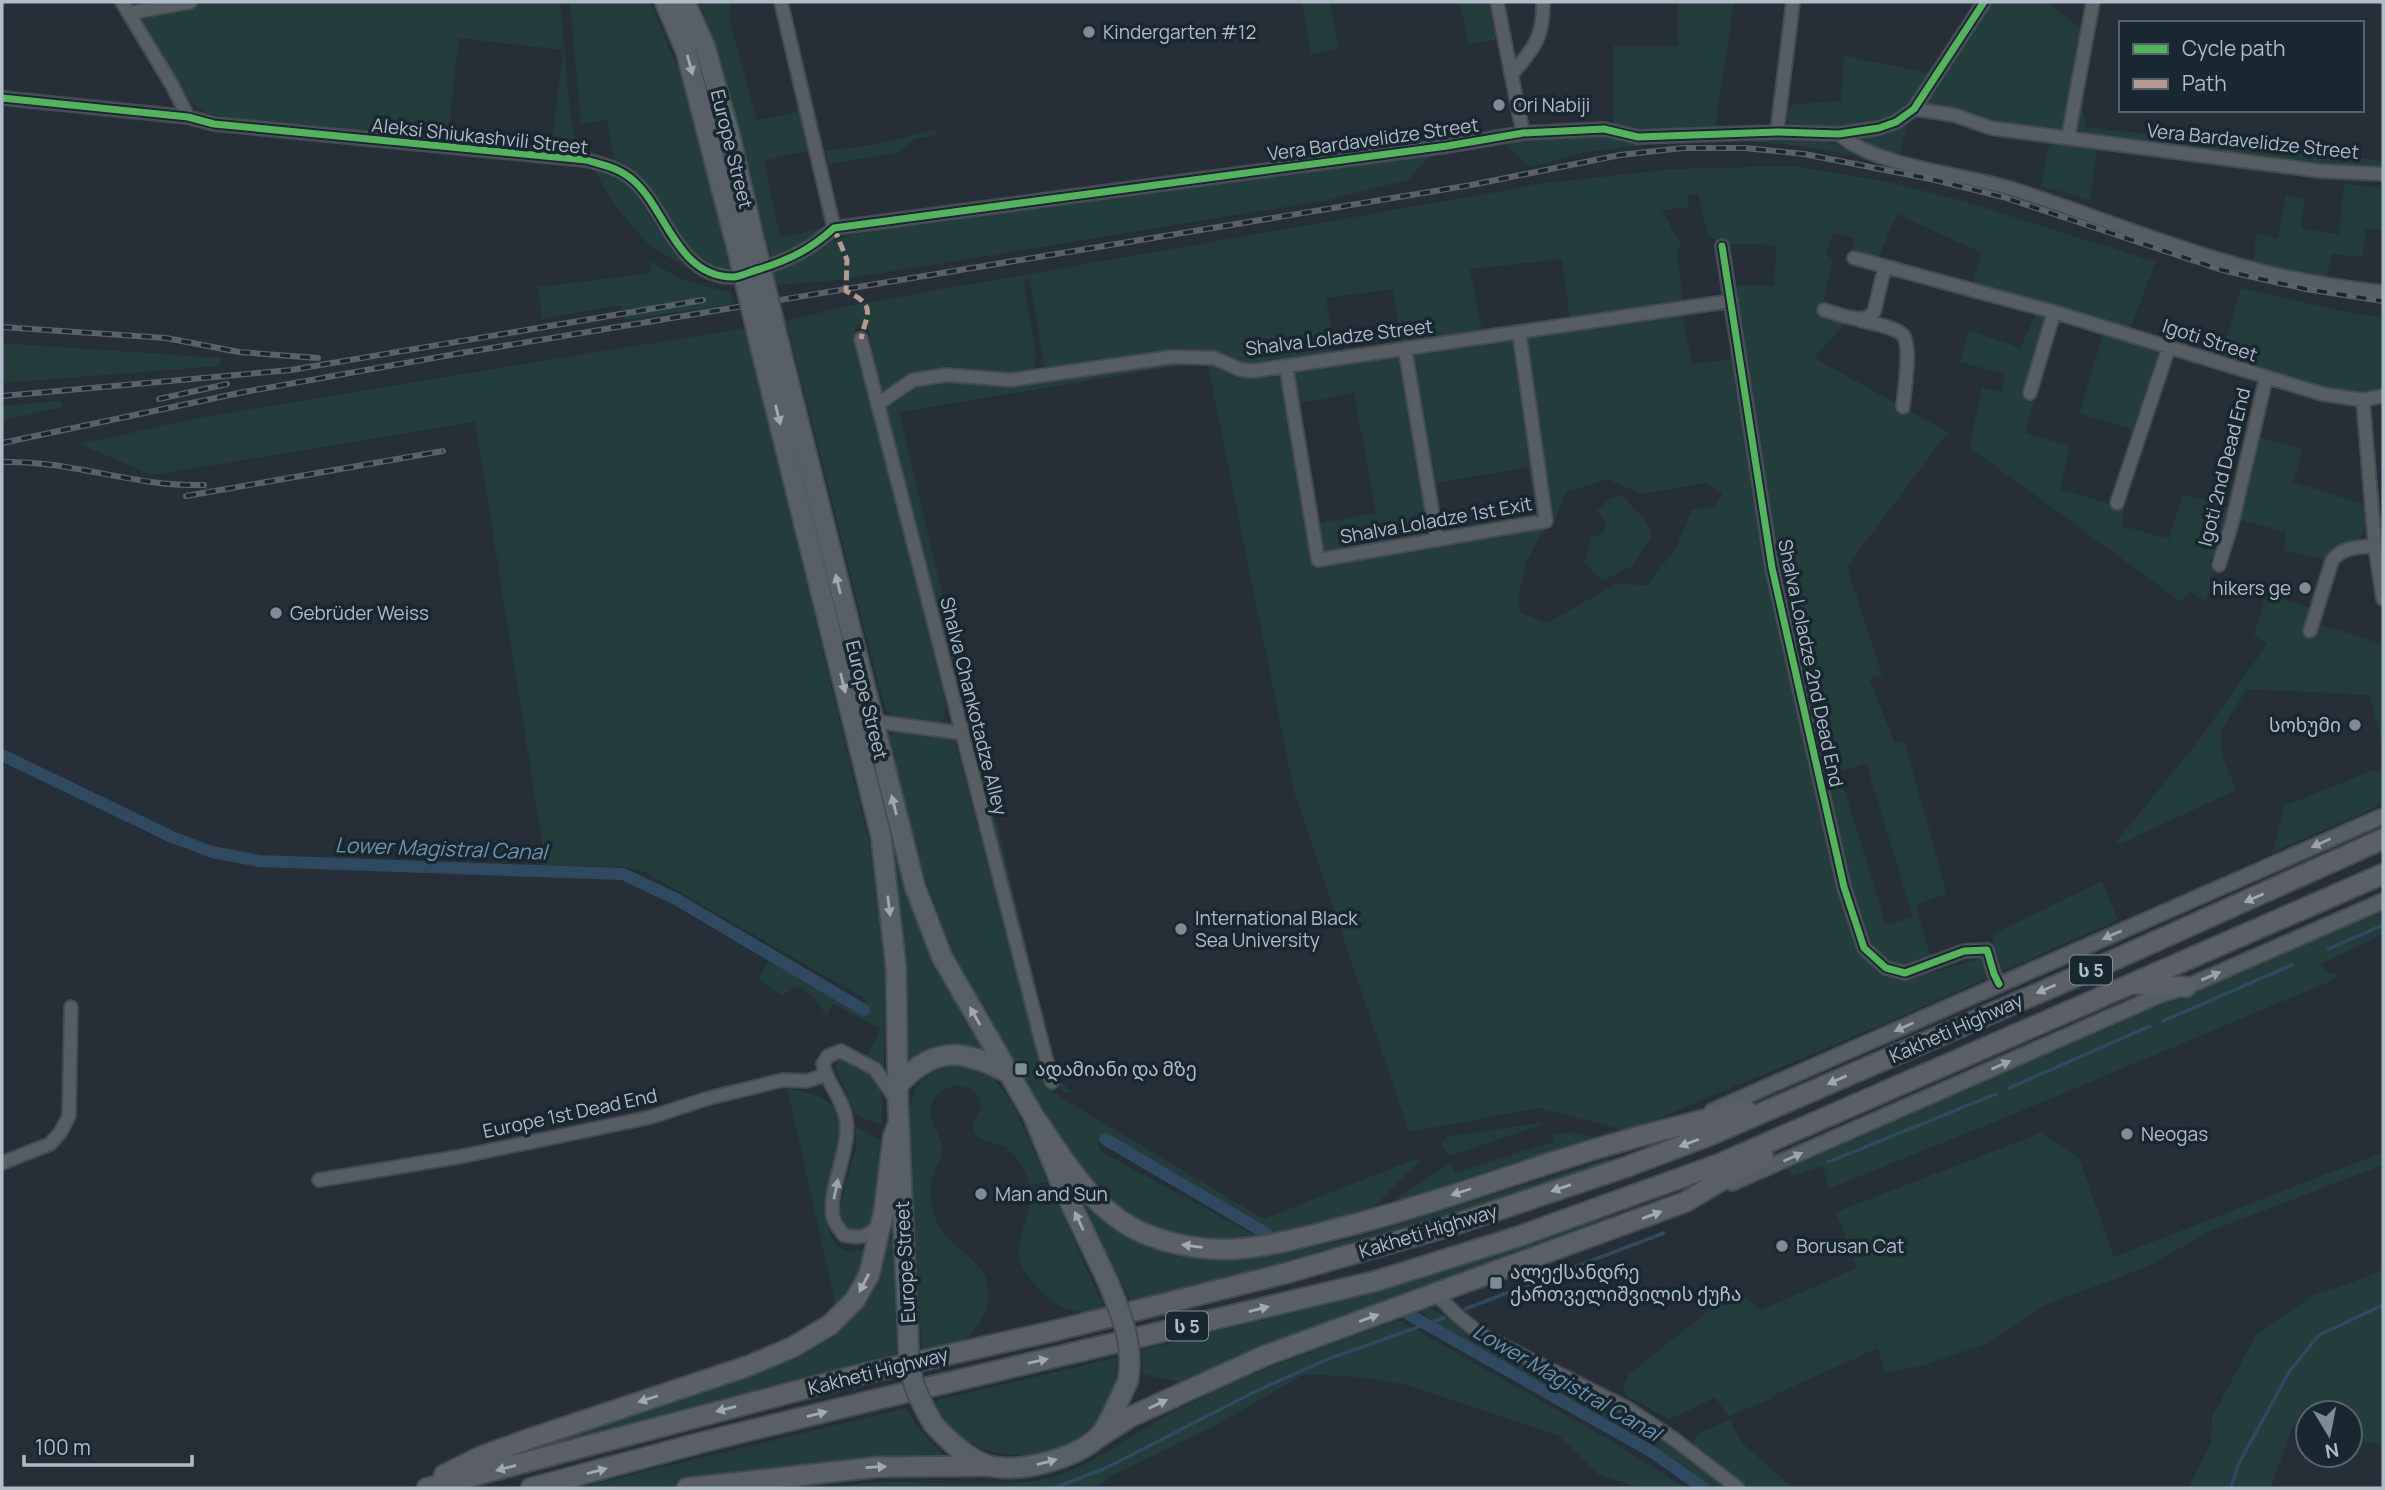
<svg xmlns="http://www.w3.org/2000/svg" width="2385" height="1490" font-family="Manrope,'Noto Sans Georgian',sans-serif">
  <style>
    .green { fill: #233c3c; fill-rule: evenodd }
    .lines { fill: none; stroke-linecap: round; stroke-linejoin: round }
    .stream { stroke: #2f4a60; stroke-width: 3.5 }
    .canal { stroke: #2f4a60; stroke-width: 12 }
    .minor-casing { stroke: #454b51; stroke-width: 16 }
    .tertiary-casing { stroke: #454b51; stroke-width: 18 }
    .primary-casing { stroke: #434c53; stroke-width: 23 }
    .trunk-casing { stroke: #434b52; stroke-width: 23 }
    .minor { stroke: #565e64; stroke-width: 12 }
    .tertiary { stroke: #565e64; stroke-width: 14 }
    .primary { stroke: #595f67; stroke-width: 19 }
    .trunk { stroke: #5b6066; stroke-width: 19 }
    .rail-casing { stroke: #5a6168; stroke-width: 6 }
    .rail { stroke: #192731; stroke-width: 3.5; stroke-dasharray: 10; stroke-linecap: butt }
    .primary-bridge-casing { stroke: #434c53; stroke-width: 23; stroke-linecap: butt }
    .primary-bridge { stroke: #595f67; stroke-width: 19 }
    .quiet { stroke: #b69a8f; stroke-width: 5; stroke-dasharray: 10 5; stroke-linecap: butt }
    .cycleway-casing { stroke: #192731; stroke-width: 11 }
    .cycleway { stroke: #56b35d; stroke-width: 7 }
    .oneway { fill: #9ea9b5 }
    .oneway2 { fill: #99a4b0 }
    .oneway3 { fill: #9eaab5 }
    .poi-dot { fill: #7f8b96; stroke: #192731; stroke-width: 2.5 }
    .labels { text-anchor: middle; dominant-baseline: central; stroke-width: 7; stroke-linejoin: round; paint-order: stroke }
    .shield { fill: #192731; stroke: #828f9b; stroke-width: 2 }
    .shield-label { font-size: 18px; font-weight: bold; fill: #afbcc9 }
    .poi-label { font-size: 19px; fill: #afbcc9; stroke: #192731; text-anchor: start }
    .street-label { font-size: 19px; fill: #afbcc9; stroke: #192731 }
    .water-label { font-size: 21px; font-style: italic; fill: #6c93b0; stroke: #192731 }
  </style>
  <rect width="100%" height="100%" fill="#262f37"/>
  <path class="green" d="M200 2H560L570 112 579 155 551 153 563 50 459 38 447 141 253 124 204 112 190 101 140 23 152 12Z
    M570 2H650L685 86 731 272C674 266 672 207 638 176 632 170 622 166 614 161L607 120 581 124Z
    M699 2H731L729 19 757 120 799 112 808 151 764 160 780 237 821 229 814 241 772 261 718 51Z
    M1311 2H1330L1338 49 1311 54 1302 3Z
    M1460 2H1488L1496 40 1468 44Z
    M1678 2H1734L1715 129 1646 131 1614 125 1613 46H1678Z
    M1993 2H2046L2085 31 2063 131 1991 124 1924 105V100Z
    M1844 56 1930 73C1921 88 1913 106 1897 115 1874 129 1816 131 1791 125L1787 119 1786 105 1841 101Z
    M2079 98 2087 127 2383 161V171L2325 168 2076 134 2073 128Z
    M1908 121 1898 159 1855 140 1897 128Z
    M935 130 937 135 915 139 899 153 829 164 825 151 872 145Z
    M1596 135 1637 141 1685 140 1587 152 1530 167 1502 142Z
    M1792 137 1826 140 1860 157 1801 146 1730 139Z
    M2049 142 2097 150 2090 200 2041 186Z
    M1432 154 1408 180 1323 201 839 280 777 285 748 281 781 269 827 243 851 235 951 215Z
    M1795 166 1888 182 1959 200 2156 262 2130 328 1972 285 1982 253 1897 214 1877 261 1851 254 1854 238 1833 233 1826 255 1833 259 1821 312 1849 319 1814 358 1948 432 1847 566 1882 675 1869 679 1895 743 1904 741 1947 893 1916 905 1931 958 1904 967 1886 962 1867 944 1855 904 1822 761 1775 570 1730 284 1774 286 1776 247 1760 244H1727L1708 236 1698 194 1688 195 1689 207 1662 210 1682 247 1677 250 1683 303 1570 320 1562 259 1470 269 1482 331 1401 343 1393 289 1326 298 1335 355 1252 368 1217 355 1045 372 1030 278 1023 280 1036 356 1033 369 1029 373 1011 376 947 373 883 395 867 324 854 326 946 705 943 720C929 729 898 720 885 709L786 321 847 306 1547 183 1673 169ZM1866 763 1913 917 1886 925 1839 772Z
    M593 168 620 178 634 192 672 251 689 269 648 244 616 207Z
    M2344 184 2383 188V230L2366 229 2363 257 2332 254 2326 279 2254 261 2256 233 2278 238 2286 195 2305 199 2301 229 2339 234Z
    M649 261 681 279 731 293 733 304 625 320 621 305 542 319 538 287 651 273Z
    M2241 288 2356 314 2383 317V392L2357 395 2324 390 2221 357Z
    M1682 312 1692 364 1736 359 1763 541 1838 889 1861 951 1885 972 1904 978 1920 976 1995 954 1993 934 2102 881 2118 920 1872 1029 1628 1131 1539 1108 1409 1132 1294 792 1207 361 899 412 1058 1079 1073 1093 1065 1092 1058 1087 885 401 903 389 920 382 947 379 979 383 1009 382 1170 362 1210 360 1245 372 1285 368 1317 562 1549 523 1522 335ZM1608 479 1641 494 1705 483 1723 493 1714 506 1692 510 1676 548 1647 585 1616 584 1547 623 1520 613 1519 595 1526 564 1540 536 1555 521 1566 492Z
    M2037 312 2047 316 2027 395 2035 398 2025 433 2070 446 2060 489 2112 505 2124 507 2123 526 2169 539 2183 494 2232 508 2229 523 2209 564 2215 578 2206 602 2190 591 2181 602 1969 447 1982 388 2001 392 2005 374 1960 362 1969 330 2020 348Z
    M745 328 870 846 885 955 884 1068 866 1057 881 1029 833 1004 826 1016C819 1002 811 993 797 986L782 996 758 979 770 959 861 1013 867 1000 645 872 627 867 546 865 475 422 151 475 80 444 208 416Z
    M2103 334 2155 350 2159 357 2136 431 2079 413Z
    M1516 336 1542 518 1439 535 1407 350ZM1528 467 1536 514 1444 530 1436 483Z
    M2 343 220 358V366L2 383Z
    M1403 352 1433 535 1321 555 1290 370ZM1354 393 1376 513 1320 523 1299 403Z
    M60 401 63 407 2 420V406Z
    M2255 436 2303 449 2293 482 2366 505C2367 546 2358 540 2327 560L2284 551 2286 532 2238 519Z
    M1623 495C1634 513 1646 515 1652 535L1632 566 1602 581 1584 563 1591 537 1602 534 1606 524 1597 511C1605 502 1611 497 1623 495Z
    M2266 594 2314 609 2317 624 2383 644V745L2369 695 2247 689 2221 730 2222 755 2236 790 2122 843 2116 842 2199 740 2267 644 2254 635Z
    M896 732 954 738 1046 1083 1052 1092 1264 1219 1418 1158 1419 1161 1371 1210 1277 1235 1104 1135 1097 1143 1102 1152 1261 1239 1231 1243 1172 1236 1117 1207 1097 1188 1027 1088 992 1024 960 973 924 875 889 742 891 734Z
    M2373 770 2383 772V804L2273 852 2284 806Z
    M889 827 921 921 984 1048C953 1042 936 1046 908 1060L902 925Z
    M2383 908V934L2321 964 2326 971 2340 975 2326 983 2002 1119 1830 1188 1822 1166 1792 1176 1787 1168Z
    M843 1060C880 1073 885 1088 881 1125L858 1116 854 1111 835 1066 838 1061Z
    M966 1063 989 1072 1012 1103 1048 1182 1029 1185C1027 1170 1017 1156 1005 1147 996 1141 972 1142 973 1127 973 1121 979 1112 981 1106 978 1086 956 1079 941 1092 920 1110 937 1126 942 1145 945 1153 934 1169 932 1179 930 1188 931 1202 933 1211 942 1245 968 1249 983 1272 998 1298 981 1331 957 1345 948 1351 933 1352 922 1355L909 1120C913 1077 925 1071 966 1063Z
    M787 1088C804 1092 830 1096 839 1114 842 1121 841 1128 840 1135 836 1165 816 1216 834 1241 843 1254 853 1253 867 1248L856 1280 836 1306Z
    M1544 1122 1539 1126 1453 1155 1448 1156 1441 1142 1448 1137Z
    M855 1126 880 1140 874 1219 862 1232C821 1229 852 1171 856 1148 857 1141 855 1133 855 1126Z
    M1570 1132 1603 1139 1383 1211 1410 1189 1451 1163 1455 1173 1555 1141 1553 1134Z
    M2041 1133 2079 1158 2114 1257 2383 1152V1165L2210 1231 2147 1267 2045 1305 1986 1344 1918 1367 1885 1373 1878 1348 1776 1394 1771 1399 1728 1416 1715 1397 1678 1416 1667 1418 1627 1396 1623 1386 1629 1374 1736 1289 1761 1310 1857 1268 1836 1212Z
    M1607 1159 1608 1165 1357 1247 1132 1303 1080 1200 1117 1229 1156 1247 1207 1258 1275 1255 1357 1238Z
    M1051 1188 1105 1310C1077 1316 1056 1310 1038 1288 1028 1276 1018 1266 1019 1250 1020 1229 1032 1212 1030 1191Z
    M1647 1204 1231 1359 1183 1383 1143 1374 1142 1350 1387 1289Z
    M895 1228 896 1361 506 1456 796 1359 835 1336 860 1310Z
    M2383 1270V1446L2350 1438V1413H2308V1428L2293 1425 2271 1488H2188L2211 1442 2212 1417 2256 1335 2316 1293 2335 1289Z
    M1430 1308 1656 1431 1731 1488H1710L1687 1469 1647 1442 1432 1321 1421 1310Z
    M1399 1320 1618 1445 1686 1488H1640L1598 1474 1559 1436 1407 1385 1359 1377 1304 1374 1219 1424 1113 1475 1093 1488H815C839 1486 864 1482 889 1482 940 1481 1009 1490 1057 1476 1102 1460 1141 1428 1183 1407 1252 1372 1326 1346 1399 1320Z
    M1118 1357C1116 1370 1116 1387 1111 1399 1087 1457 1013 1470 964 1439 950 1430 942 1415 934 1401Z
    M906 1408 916 1425 944 1456 773 1472 662 1488H577Z
    M1730 1420 1742 1443 1793 1488H1749L1694 1444 1693 1440 1699 1433Z"/>
  <g class="lines">
    <path class="stream" d="M2328 949 2383 925
      M2163 1021 2292 965
      M2009 1088 2150 1026
      M1828 1162 1996 1094
      M1465 1309 1664 1233
      M1054 1488 1106 1468 1254 1392 1328 1359 1444 1318
      M2231 1488 2238 1465 2289 1372 2319 1335 2383 1305"/>
    <path class="canal" d="M2 755 172 837 212 852 259 861 623 874 676 899 864 1010
      M1105 1139 1267 1234
      M1408 1314 1654 1453 1703 1488"/>
    <g class="minor-casing">
      <path id="minor" d="M122 2 172 85 188 117
        M781 2 834 228
        M1497 2 1523 133
        M130 13 190 2
        M1511 75C1533 50 1544 37 1543 2
        M2 98 188 117 214 124 586 160C604 165 620 168 634 181 667 211 678 278 734 277 742 276 752 271 760 269 789 260 811 249 834 228
        M1914 109 1954 115 1991 128 2320 171 2383 174
        M1777 132 1793 2
        M1839 134C1874 166 1962 174 2010 188 2088 213 2164 245 2242 266 2289 279 2336 287 2383 292
        M2068 138 2093 2
        M834 228 1447 146 1523 133 1604 129 1638 137 1777 132 1839 134 1879 128 1896 122 1914 109 1984 2
        M1722 246 1772 568 1844 887 1864 948 1886 968 1905 973 1964 951 1987 950 1994 974 1999 984
        M1854 258 2054 312 2322 394 2363 400 2383 396
        M1824 310C1839 314 1863 326 1874 312L1885 266
        M1860 320C1870 323 1896 327 1903 335 1912 346 1904 392 1903 407
        M861 339 1052 1082
        M1405 349 1437 540
        M1286 366 1318 560 1546 521 1519 332
        M2030 393 2054 312
        M2363 400 2375 546 2383 599
        M878 404 913 380 946 375 1011 380 1172 357 1214 358 1239 369 1252 371 1731 301
        M2117 503 2169 347
        M2219 565 2232 523 2266 378
        M2310 631 2332 561C2341 547 2359 547 2375 546
        M872 721 961 733
        M2 1163 50 1144 60 1133 69 1116 71 1007
        M319 1180 458 1157 594 1129 651 1117 709 1098 783 1080 807 1081 825 1075
        M878 1226C867 1237 860 1239 844 1235 840 1230 834 1223 833 1217 828 1187 851 1150 846 1119 843 1098 827 1084 823 1064L828 1056 841 1051 875 1069 897 1101
        M1436 1294 1457 1315 1480 1334 1627 1408 1674 1439 1738 1488"/>
    </g>
    <g class="tertiary-casing">
      <path id="tertiary" d="M1712 1111 2383 816
        M1732 1183 2160 995 2186 987 2383 901"/>
    </g>
    <g class="primary-casing">
      <path id="primary" d="M665 2 686 51 737 248
        M685 2 705 47 729 132 755 244
        M779 344 915 887 942 957 1033 1115 1061 1183 1108 1282
        M761 349 881 836 896 967 898 1104 908 1331
        M899 1084C936 1044 966 1050 1010 1074
        M934 1425C949 1441 968 1460 990 1466 1020 1473 1074 1459 1097 1438 1107 1430 1121 1395 1128 1381"/>
    </g>
    <g class="trunk-casing">
      <path id="trunk" d="M2137 984 2186 987
        M1033 1115C1064 1159 1091 1210 1143 1233 1171 1245 1206 1251 1236 1249 1272 1246 1305 1237 1340 1228 1410 1210 1478 1187 1547 1164 1612 1143 1678 1125 1746 1110
        M1099 1437 1130 1417 1264 1356 1685 1202 1763 1156
        M444 1475 482 1456 529 1439 748 1366 793 1347 830 1325 855 1300 869 1275 884 1211 893 1137 899 1121
        M427 1488 858 1375 1054 1331 1283 1274 1447 1227 1626 1167 1713 1134 2094 969 2383 839
        M531 1488 707 1441 870 1401 1376 1281 1517 1237 1719 1164 2383 874
        M687 1488 878 1467 989 1466"/>
    </g>
    <use href="#minor" class="minor"/>
    <use href="#tertiary" class="tertiary"/>
    <use href="#primary" class="primary"/>
    <use href="#trunk" class="trunk"/>
    <g class="rail-casing">
      <path id="rail" d="M2 327 166 338 239 352 318 358
        M2 396 291 370 703 300
        M159 399 227 384
        M2 443 244 392 461 353 1471 185 1620 155 1683 148H1745L1804 154 1931 179 2003 197 2222 270 2306 289 2383 301
        M2 462C71 460 133 487 204 485
        M186 496 443 451"/>
    </g>
    <use href="#rail" class="rail"/>
    <g class="primary-bridge-casing">
      <path id="primary-bridge" d="M755 244 779 344
        M737 248 761 349
        M1108 1282C1122 1317 1134 1342 1128 1381
        M908 1331C908 1373 912 1388 934 1425"/>
    </g>
    <use href="#primary-bridge" class="primary-bridge"/>
    <path class="quiet" d="M834 228 847 260 846 291C877 306 867 312 861 339"/>
    <g class="cycleway-casing">
      <path id="cycleway" d="M2 98 188 117 214 124 586 160C604 165 620 168 634 181 667 211 678 278 734 277 742 276 752 271 760 269 789 260 811 249 834 228L1447 146 1523 133 1604 129 1638 137 1777 132 1839 134 1879 128 1896 122 1914 109 1984 2
        M1722 246 1772 568 1844 887 1864 948 1886 968 1905 973 1964 951 1987 950 1994 974 1999 984"/>
    </g>
    <use href="#cycleway" class="cycleway"/>
  </g>
  <defs><path id="oneway-solid" d="M-6-.8H1V-3.2L6.5 0L1 3.2V.8H-6Z" transform="scale(1.75)"/></defs>
  <g class="oneway">
    <use href="#oneway-solid" transform="translate(690 65) rotate(75)"/>
    <use href="#oneway-solid" transform="translate(778 415) rotate(76)"/>
    <use href="#oneway-solid" transform="translate(838 584) rotate(-104)"/>
    <use href="#oneway-solid" transform="translate(843 683) rotate(76)"/>
    <use href="#oneway-solid" transform="translate(894 805) rotate(-104)"/>
    <use href="#oneway-solid" transform="translate(889 906) rotate(83)"/>
    <use href="#oneway-solid" transform="translate(975 1016) rotate(-120)"/>
    <use href="#oneway-solid" transform="translate(1079 1221) rotate(-115)"/>
    <use href="#oneway-solid" transform="translate(1047 1462) rotate(-15)"/>
  </g>
  <g class="oneway2">
    <use href="#oneway-solid" transform="translate(2321 843) rotate(156)"/>
    <use href="#oneway-solid" transform="translate(2112 935) rotate(156)"/>
    <use href="#oneway-solid" transform="translate(2211 976) rotate(-23)"/>
    <use href="#oneway-solid" transform="translate(1904 1027) rotate(156)"/>
    <use href="#oneway-solid" transform="translate(2001 1065) rotate(-24)"/>
    <use href="#oneway-solid" transform="translate(1793 1157) rotate(-24)"/>
    <use href="#oneway-solid" transform="translate(836 1189) rotate(-78)"/>
  </g>
  <g class="oneway3">
    <use href="#oneway-solid" transform="translate(2254 898) rotate(156)"/>
    <use href="#oneway-solid" transform="translate(2046 989) rotate(157)"/>
    <use href="#oneway-solid" transform="translate(1837 1080) rotate(156)"/>
    <use href="#oneway-solid" transform="translate(1689 1143) rotate(159)"/>
    <use href="#oneway-solid" transform="translate(1561 1188) rotate(161)"/>
    <use href="#oneway-solid" transform="translate(1461 1192) rotate(162)"/>
    <use href="#oneway-solid" transform="translate(1652 1215) rotate(-20)"/>
    <use href="#oneway-solid" transform="translate(1192 1246) rotate(-173)"/>
    <use href="#oneway-solid" transform="translate(864 1283) rotate(117)"/>
    <use href="#oneway-solid" transform="translate(1259 1309) rotate(-14)"/>
    <use href="#oneway-solid" transform="translate(1369 1318) rotate(-20)"/>
    <use href="#oneway-solid" transform="translate(1038 1361) rotate(-13)"/>
    <use href="#oneway-solid" transform="translate(648 1399) rotate(162)"/>
    <use href="#oneway-solid" transform="translate(1158 1404) rotate(-25)"/>
    <use href="#oneway-solid" transform="translate(726 1409) rotate(165)"/>
    <use href="#oneway-solid" transform="translate(817 1414) rotate(-14)"/>
    <use href="#oneway-solid" transform="translate(876 1467) rotate(-3)"/>
    <use href="#oneway-solid" transform="translate(506 1468) rotate(165)"/>
    <use href="#oneway-solid" transform="translate(597 1471) rotate(-15)"/>
  </g>
  <g class="poi-dot">
    <circle cx="1089" cy="32" r="7"/>
    <circle cx="1499" cy="105" r="7"/>
    <circle cx="2305" cy="588" r="7"/>
    <circle cx="276" cy="613" r="7"/>
    <circle cx="2355" cy="725" r="7"/>
    <circle cx="1181" cy="929" r="7"/>
    <rect x="1014" y="1062" width="14" height="14" rx="3.5"/>
    <circle cx="2127" cy="1134" r="7"/>
    <circle cx="981" cy="1194" r="7"/>
    <circle cx="1782" cy="1246" r="7"/>
    <rect x="1489" y="1276" width="14" height="14" rx="3.5"/>
  </g>
  <g class="labels">
    <g class="shield">
      <rect x="2070" y="955.5" width="42" height="29" rx="5"/>
      <rect x="1166" y="1311.5" width="42" height="29" rx="5"/>
    </g>
    <g class="shield-label">
      <text x="2091" y="970">ს 5</text>
      <text x="1187" y="1326">ს 5</text>
    </g>
    <g class="poi-label">
      <text x="1103" y="32">Kindergarten #12</text>
      <text x="1513" y="105">Ori Nabiji</text>
      <text x="2291" y="588" text-anchor="end">hikers ge</text>
      <text x="290" y="613">Gebrüder Weiss</text>
      <text x="2341" y="725" text-anchor="end">სოხუმი</text>
      <text x="1195" y="918">International Black<tspan x="1195" dy="22">Sea University</tspan></text>
      <text x="1035" y="1069">ადამიანი და მზე</text>
      <text x="2141" y="1134">Neogas</text>
      <text x="995" y="1194">Man and Sun</text>
      <text x="1796" y="1246">Borusan Cat</text>
      <text x="1510" y="1272">ალექსანდრე<tspan x="1510" dy="22">ქართველიშვილის ქუჩა</tspan></text>
    </g>
    <g class="street-label">
      <text transform="translate(480 136) rotate(6)">Aleksi Shiukashvili Street</text>
      <text transform="translate(1373 139) rotate(-8)">Vera Bardavelidze Street</text>
      <text transform="translate(2253 141) rotate(6)">Vera Bardavelidze Street</text>
      <text transform="translate(732 149) rotate(76)">Europe Street</text>
      <text transform="translate(1339 337) rotate(-7)">Shalva Loladze Street</text>
      <text transform="translate(2210 340) rotate(18)">Igoti Street</text>
      <text transform="translate(2224 467) rotate(-76)">Igoti 2nd Dead End</text>
      <text transform="translate(1436 520) rotate(-10)">Shalva Loladze 1st Exit</text>
      <text transform="translate(1811 663) rotate(78)">Shalva Loladze 2nd Dead End</text>
      <text transform="translate(867 700) rotate(76)">Europe Street</text>
      <text transform="translate(974 706) rotate(76)">Shalva Chankotadze Alley</text>
      <text transform="translate(1956 1028) rotate(-24)">Kakheti Highway</text>
      <text transform="translate(570 1113) rotate(-12)">Europe 1st Dead End</text>
      <text transform="translate(1428 1231) rotate(-17)">Kakheti Highway</text>
      <text transform="translate(905 1262) rotate(-93)">Europe Street</text>
      <text transform="translate(878 1371) rotate(-14)">Kakheti Highway</text>
    </g>
    <g class="water-label">
      <text transform="translate(441 848) rotate(2)">Lower Magistral Canal</text>
      <text transform="translate(1567 1382) rotate(30)">Lower Magistral Canal</text>
    </g>
  </g>
  <rect width="2385" height="1490" fill="none" stroke="#afbcc9" stroke-width="7"/>
  <rect x="2119" y="21" width="245" height="91" fill="#192731" stroke="#55636e" stroke-width="2"/>
  <rect x="2133" y="44" width="35" height="10" fill="#56b35d" stroke="#55636e" stroke-width="2"/>
  <text x="2182" y="56" font-size="21" fill="#afbcc9">Cycle path</text>
  <rect x="2133" y="79" width="35" height="10" fill="#b69a8f" stroke="#55636e" stroke-width="2"/>
  <text x="2182" y="91" font-size="21" fill="#afbcc9">Path</text>
  <g transform="translate(2329 1434) rotate(170)"><circle r="33" fill="#192731" stroke="#55636e" stroke-width="2"/>
  <path d="M0-5L12 26L0 18L-12 26Z" fill="#7f8b96"/>
  <text y="-10" font-size="19" font-weight="bold" text-anchor="middle" fill="#afbcc9">N</text>
  </g>
  <path d="M24 1455v10h168v-10" fill="none" stroke="#afbcc9" stroke-width="3.5"/>
  <text x="35" y="1455" font-size="21" fill="#afbcc9" stroke="#192731" stroke-width="5" paint-order="stroke">100 m</text>
</svg>
